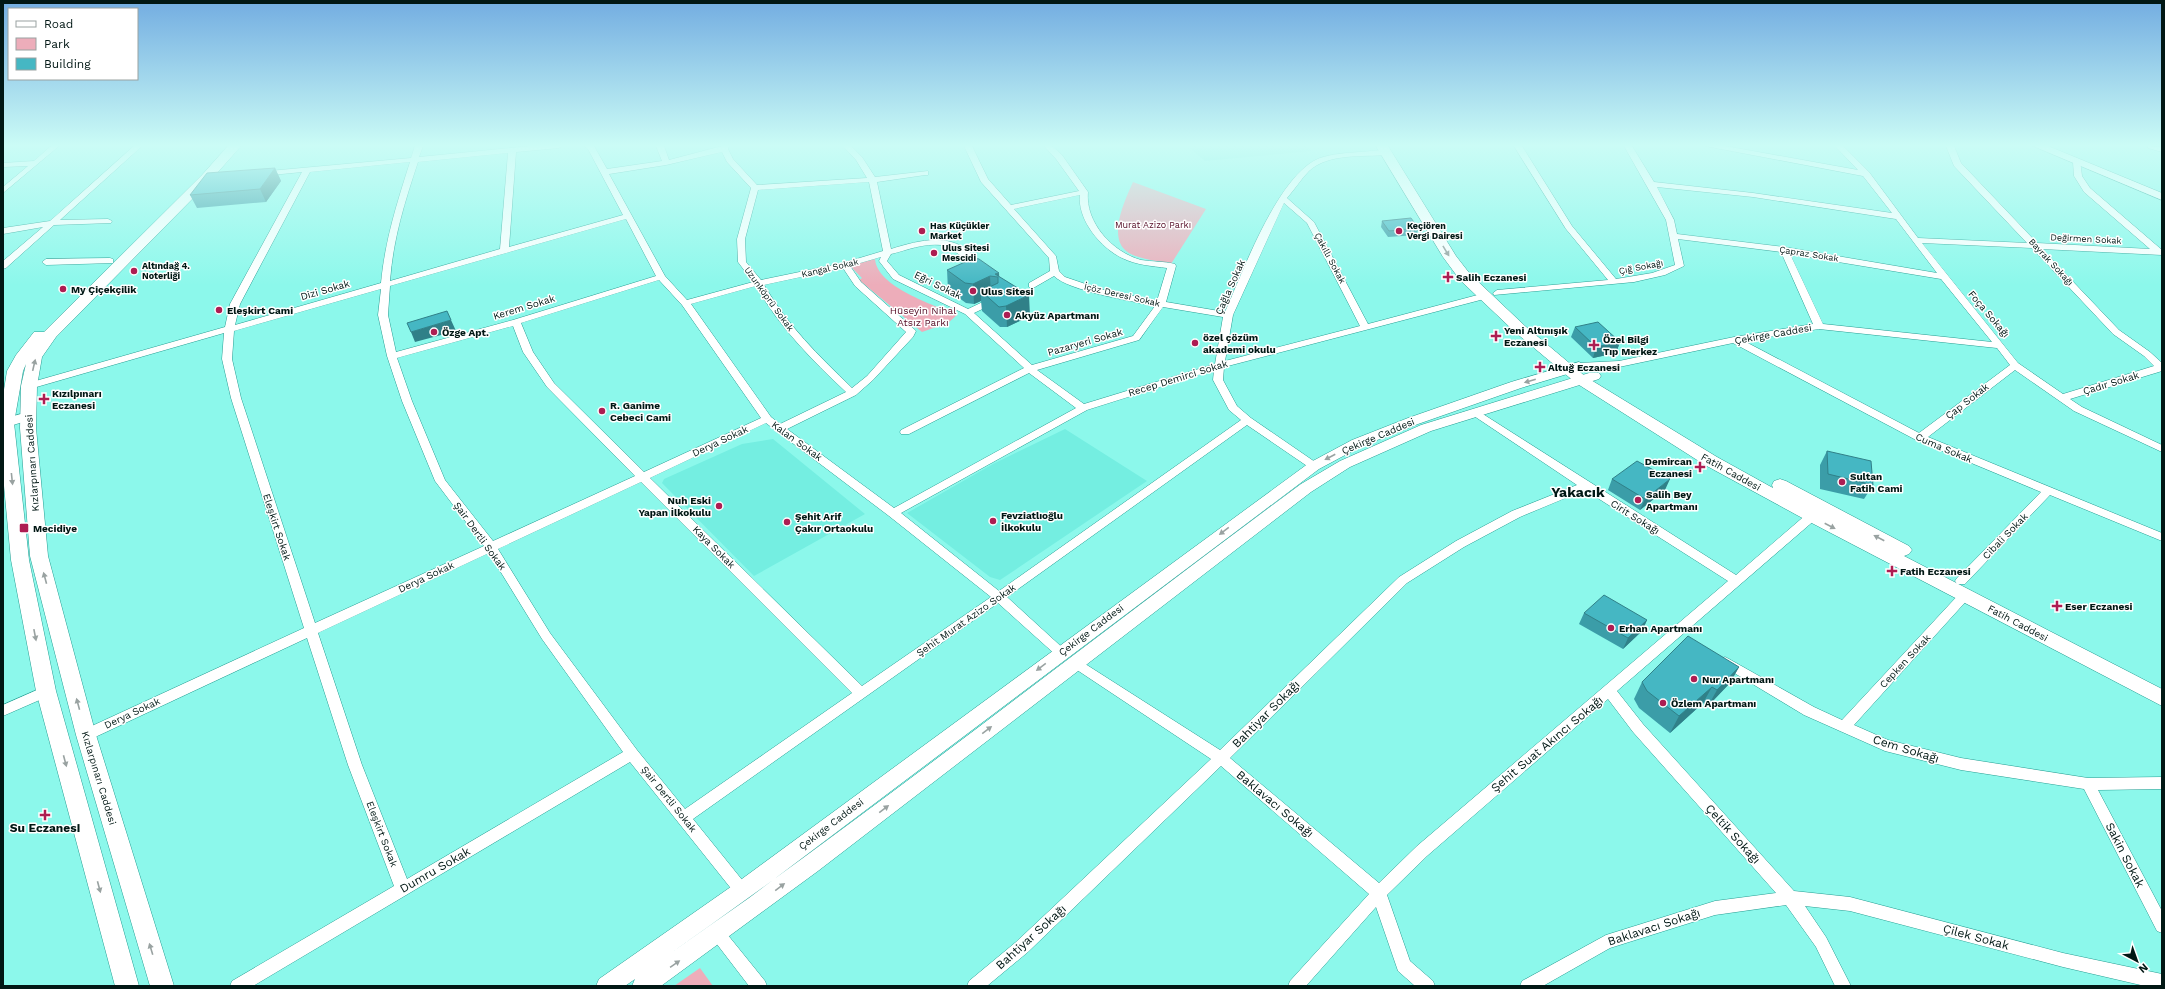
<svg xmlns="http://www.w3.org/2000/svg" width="2165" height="989" font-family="'Work Sans',sans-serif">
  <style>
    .built { fill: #74eee1 }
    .green { fill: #edadba }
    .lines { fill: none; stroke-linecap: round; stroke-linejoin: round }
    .street-casing { stroke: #279e93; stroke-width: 1 }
    .secondary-casing { stroke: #279e93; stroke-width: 1 }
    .primary-casing { stroke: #279e93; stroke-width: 1 }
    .street { fill: #fff; fill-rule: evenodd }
    .secondary { fill: #fff; fill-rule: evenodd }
    .primary { fill: #fff; fill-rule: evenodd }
    .wall { fill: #3b9da8 }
    .shaded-wall { fill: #308088 }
    .building { fill: #45b7c3; stroke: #308088 }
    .oneway { fill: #99a2a1 }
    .poi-dot { fill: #ad1d52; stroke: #fff; stroke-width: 1.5 }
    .labels { text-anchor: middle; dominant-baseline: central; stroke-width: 3; stroke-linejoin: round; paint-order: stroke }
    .far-park-label { font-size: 9px; fill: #540c25; stroke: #fff }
    .far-poi-label { font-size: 9px; font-weight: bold; fill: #011714; stroke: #fff; text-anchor: start }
    .far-street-label { font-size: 9px; fill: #011714; stroke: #fff }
    .poi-label { font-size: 10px; font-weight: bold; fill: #011714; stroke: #fff; text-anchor: start }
    .street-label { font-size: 10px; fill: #011714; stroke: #fff }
    .park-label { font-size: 10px; fill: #540c25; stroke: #fff }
    .near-street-label { font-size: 12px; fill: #011714; stroke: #fff }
    .near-poi-label { font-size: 12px; font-weight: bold; fill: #011714; stroke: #fff }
    .district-label { font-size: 14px; font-weight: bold; fill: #011714; stroke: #fff }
  </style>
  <rect width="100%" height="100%" fill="#8cf8eb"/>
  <path class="built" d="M1187 146H1307L1312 151 1205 161Z
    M1065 429 1147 481 1000 580 990 577 907 513 993 464Z
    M773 439 865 514 754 576 662 483 664 479 742 444Z"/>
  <path class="green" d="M1133 182 1206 209 1171 264C1160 261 1138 259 1129 253 1106 240 1125 200 1133 182Z
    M875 259C877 287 934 305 957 315L948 323 922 332 859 280 862 278 849 265Z
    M700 968 713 986H674Z"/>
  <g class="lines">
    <g class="street-casing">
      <path id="street" d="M51 146H59L3 193V187L28 166 3 167V163L34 161Z
        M134 146H142L60 220 108 219 112 221 111 223 54 225 6 268 3 269V261L43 227 3 234V228L50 221Z
        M415 146H423L419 157 531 146H562L559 148 516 152 509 247 623 215 588 149 584 146H594L607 169 662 161 656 146H664L669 160 722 146H729L728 149 733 159 757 185 867 178 856 160 843 146H851L862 157 875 177 928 171V175H925L877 182 891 249C920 240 953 231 976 258L975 260C964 263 953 246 941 245 924 243 907 250 891 254L887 261 899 275 968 309 991 298H997V302L974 313 1032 365 1133 336 1155 306C1132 301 1069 291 1054 276L1035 287H1029V283L1050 271 1049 258 981 182 964 146H972L988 179 1011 205 1079 191 1056 159 1044 146H1052L1062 155 1088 192C1085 222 1112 252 1141 260 1152 262 1164 261 1175 264L1176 266 1166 302 1225 312C1243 272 1278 174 1320 158 1332 154 1346 153 1359 152 1369 152 1380 149 1390 151V155H1387C1363 157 1328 153 1309 171 1301 179 1295 189 1287 198L1314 222 1368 324 1485 293 1489 296 1488 298 1224 367 1223 380 1237 406 1251 418 1318 464 1319 466 1318 468H1310L1247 425 1007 597 1065 650 1067 653 1065 656 1061 658 1057 656 998 603 693 819 747 886 750 891 747 896 742 898 737 896 630 762 253 986H230L232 981 394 886 348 765 307 638 91 739 86 740 81 739 79 735 81 731 304 628 231 398 222 359 224 333 33 388H25L24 386 25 384 225 327 230 304 302 172 261 176H258V172L411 158ZM722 152 727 162 751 188 737 239 738 262 753 282 687 300 665 276 609 174 666 165ZM508 153 500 249 390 281C393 239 405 201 418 162ZM410 162C397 203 385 240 381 283L235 325 240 304 310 172ZM869 182 883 251 843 263 761 280 746 262 745 239 758 190ZM1080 195C1077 220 1101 248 1122 258 1136 265 1152 266 1167 268L1157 301 1100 289 1065 277 1059 271 1056 256 1014 209ZM1284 203 1307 223 1360 326 1225 361 1233 315ZM626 219 656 276 513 320 396 352 388 315 390 286ZM881 257 879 261 893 279 965 314 1024 368 901 430 900 432 901 434H909L1029 373 1076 408 894 508 787 429 856 395 873 380 913 337 916 331 914 329 861 282 850 266ZM843 268 855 286 906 332 867 376 852 388C818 355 788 326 764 285ZM659 280 682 305 761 418 644 472 554 383 533 352 521 323ZM756 286C780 328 811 359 846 392L780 424 771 417 691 304ZM381 289 378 315 387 356 402 401 435 481 484 546 315 623 241 398 232 359 234 331ZM1163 307 1223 317 1215 364 1084 404 1037 370 1139 340ZM513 326 523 352 547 387 635 476 493 541 445 480 412 401 397 358ZM1214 370 1213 380 1229 410 1241 420 999 591 901 513 1087 410ZM766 423 889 516 991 597 862 686 650 478ZM641 482 852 693 685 809 637 750 550 633 498 549ZM489 553 542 639 623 752 407 879 362 765 318 633Z
        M1514 146H1522L1572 226 1616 279 1652 273 1675 265 1666 220 1624 146H1632L1654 182 1753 193 1892 213 1863 176 1705 146H1725L1858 170 1835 146H1843L1869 172 1918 238 2027 243 1954 166 1946 146H1954L1961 163 2037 243 2150 249 2084 192 2074 176 2073 162 2080 160 2082 176 2090 188 2162 250V255L2042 249 2119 330 2150 352 2162 363V371L2070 399 2082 407 2162 445V452L2074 411 2015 370 1928 437 2162 533V541L2050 495 1965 584H1957L1955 581 1957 578 2041 492 1916 440 1733 343 1619 367 1576 368 1574 366 1579 363 1619 361 1734 337 1813 324 1781 252 1678 239 1684 266 1665 275 1634 282 1494 295 1493 293 1497 290 1608 280 1566 229ZM1657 187 1753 197 1896 219 1937 273 1784 247 1677 234 1674 220ZM1922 243 2032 248 2113 334 2144 356 2154 366 2063 394 2018 363ZM1790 254 1941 279 1992 342 1823 324ZM1819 329 1997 348 2010 365 1919 433 1744 341Z
        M2148 146 2162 147V152L2148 148Z
        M110 258 113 259V263L46 265 42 262 46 259Z
        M1475 409 1736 575 1808 513H1816L1818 516 1816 519 1617 691 1643 724 1794 891 1850 897 2063 953 2162 974V986H2145L2063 967 1850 911 1805 906 1826 937 1851 986H1835L1816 947 1786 905 1715 915 1610 948 1543 986H1520L1522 981 1606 935 1715 901 1776 893 1633 732 1608 699 1427 856 1387 895 1410 961 1433 981 1435 986H1415L1398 971 1376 907 1306 986H1288L1290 981 1369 894 1221 766 1028 952 987 986H967L969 981 1016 942 1211 759 1071 666 1069 663 1071 660 1075 658 1079 660 1220 750 1399 577 1456 541 1512 511 1577 485 1471 414 1470 412ZM1585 490 1728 581 1417 846 1379 883 1230 758 1407 583 1464 547 1520 517Z
        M1965 591 1969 592 1971 595 1969 598 1854 725 1888 740 1961 758 2088 778 2162 777V789L2098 790 2162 911V933L2157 931 2084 789 1961 770 1885 751 1804 715 1721 665 1719 662 1721 659 1725 657 1729 659 1814 707 1842 720 1961 592Z
        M46 686 51 687 52 691 51 695 3 716V705Z
        M718 927 723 929 765 981 767 986H749L713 939 710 934 713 929Z"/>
    </g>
    <g class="secondary-casing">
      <path id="secondary" d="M2033 146H2048L2162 193V200Z
        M1579 362 1586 366 1584 369 1521 388 1418 424 1362 446 1319 469 749 898 658 962C877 809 1086 643 1301 484L1340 461 1421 425 1589 373H1599L1601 376 1599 379 1431 431 1350 467 1311 492 818 871 661 986H632L635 979 625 986H596L599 979 735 884 1309 463 1352 440 1408 418 1511 382Z
        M28 412 33 413 35 416 33 419 3 428V419Z"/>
    </g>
    <g class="primary-casing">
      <path id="primary" d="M228 146H241L210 181 56 337 42 357 37 386 36 428 48 556 96 735 174 986H150L76 735 30 556 20 428 21 386 26 364 23 371 14 423 29 560 56 691 139 986H115L36 691 11 560 3 475V396L7 371 16 355 34 332H44L202 175Z
        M1376 146H1388L1456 256 1470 274 1525 326 1586 377 1717 457 1773 488 1772 485 1774 481 1780 479 1786 481 1909 546 1912 550 1909 554 1904 556 2162 689V706L1806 520 1705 465 1576 383 1515 332 1460 280 1443 257Z"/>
    </g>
    <use href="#street" class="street"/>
    <use href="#secondary" class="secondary"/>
    <use href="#primary" class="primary"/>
  </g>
  <path class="wall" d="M275 168 281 181 266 202 197 208 190 195Z
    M1382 221 1418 228 1417 235 1388 237 1381 227Z
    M947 270 1000 277 1030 316 1007 327H1000L982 311 981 301 974 304 966 303 948 290Z
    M1575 327 1620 342 1616 353 1593 358 1571 337Z
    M1827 451 1873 485 1864 499 1820 489V465Z
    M1612 479 1665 490 1640 510 1608 490Z
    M1584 613 1647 620 1642 631 1623 649 1579 624Z
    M1739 667 1730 683 1708 706 1703 703 1670 733 1639 708 1634 699 1642 682Z"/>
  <path class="shaded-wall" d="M275 168 281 181 266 202 260 189Z
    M999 273 1000 293 998 277 995 274Z
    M990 276 991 297 981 291V301L974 304 973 284Z
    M1029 295 1030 316 1007 327 1006 306Z
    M451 320 456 331 415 342 411 332Z
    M1620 342 1616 353 1593 358 1596 347Z
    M1670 479 1665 490 1640 510 1645 499Z
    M1647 620 1642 631 1623 649 1628 638Z
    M1739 667 1730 683 1708 706 1717 690Z
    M1712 687 1703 703 1670 733 1679 716Z"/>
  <path class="building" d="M275 168 260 189 190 195 207 173Z
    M1411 218 1418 228 1389 231 1382 221Z
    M974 258 979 259 999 273 995 274 1029 295 1006 306 999 307 981 291 998 283V277L990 276 973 284 965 283 947 270Z
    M447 311 451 320 411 332 407 323Z
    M1598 322 1620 342 1596 347 1575 327Z
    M1827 451 1871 461 1873 485 1828 474Z
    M1637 461 1670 479 1645 499 1612 479Z
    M1604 595 1647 620 1628 638 1584 613Z
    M1688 636 1739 667 1717 690 1712 687 1679 716 1647 691 1642 682Z"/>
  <defs><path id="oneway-solid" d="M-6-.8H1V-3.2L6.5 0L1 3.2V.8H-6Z"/></defs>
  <g class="oneway">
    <use href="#oneway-solid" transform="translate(1446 251) rotate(59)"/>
    <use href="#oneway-solid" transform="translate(34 365) rotate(-77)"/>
    <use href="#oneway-solid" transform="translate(1530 381) rotate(164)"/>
    <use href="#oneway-solid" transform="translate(1330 457) rotate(152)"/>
    <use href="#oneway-solid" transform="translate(12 479) rotate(84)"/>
    <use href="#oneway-solid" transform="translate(1830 526) rotate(27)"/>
    <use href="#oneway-solid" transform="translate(1224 531) rotate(143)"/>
    <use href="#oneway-solid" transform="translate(1879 538) rotate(-152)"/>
    <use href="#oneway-solid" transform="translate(45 578) rotate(-105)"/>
    <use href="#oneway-solid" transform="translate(35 635) rotate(79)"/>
    <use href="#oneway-solid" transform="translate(1041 667) rotate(143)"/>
    <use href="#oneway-solid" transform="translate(78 704) rotate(-105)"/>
    <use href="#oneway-solid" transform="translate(987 730) rotate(-37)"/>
    <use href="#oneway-solid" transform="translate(65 761) rotate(75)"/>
    <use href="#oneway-solid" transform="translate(884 809) rotate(-37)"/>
    <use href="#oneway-solid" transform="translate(99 887) rotate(75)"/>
    <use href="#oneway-solid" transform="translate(780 887) rotate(-37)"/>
    <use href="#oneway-solid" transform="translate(151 949) rotate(-107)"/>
    <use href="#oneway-solid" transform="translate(675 964) rotate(-35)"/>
  </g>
  <linearGradient id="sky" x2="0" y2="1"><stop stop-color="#73ade1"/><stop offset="0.51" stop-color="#cbfcf6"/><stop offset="1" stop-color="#cbfcf6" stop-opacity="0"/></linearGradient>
  <rect width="2165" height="285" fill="url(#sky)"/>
  <g class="poi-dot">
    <circle cx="922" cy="231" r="4"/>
    <circle cx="1399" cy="231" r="4"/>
    <circle cx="934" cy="253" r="4"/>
    <circle cx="134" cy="271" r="4"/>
    <path d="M1446 271h4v4h4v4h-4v4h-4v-4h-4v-4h4z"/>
    <circle cx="63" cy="289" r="4"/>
    <circle cx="973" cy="291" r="4"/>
    <circle cx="219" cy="310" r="4"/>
    <circle cx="1007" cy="315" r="4"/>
    <circle cx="434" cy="332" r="4"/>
    <path d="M1494 330h4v4h4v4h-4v4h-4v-4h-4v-4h4z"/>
    <circle cx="1195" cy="343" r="4"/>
    <path d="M1592 339h4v4h4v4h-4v4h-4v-4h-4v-4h4z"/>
    <path d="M1538 361h4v4h4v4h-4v4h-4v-4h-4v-4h4z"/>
    <path d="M42 393h4v4h4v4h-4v4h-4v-4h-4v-4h4z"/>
    <circle cx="602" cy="411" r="4"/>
    <path d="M1698 461h4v4h4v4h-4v4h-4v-4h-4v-4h4z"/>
    <circle cx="1842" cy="482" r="4"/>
    <circle cx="1638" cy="500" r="4"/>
    <circle cx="719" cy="506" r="4"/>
    <circle cx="993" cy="521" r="4"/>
    <circle cx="787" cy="522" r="4"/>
    <rect x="19" y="523" width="10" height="10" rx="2"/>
    <path d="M1890 565h4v4h4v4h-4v4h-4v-4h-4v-4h4z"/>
    <path d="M2055 600h4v4h4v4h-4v4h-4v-4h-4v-4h4z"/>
    <circle cx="1611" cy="628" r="4"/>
    <circle cx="1694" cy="679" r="4"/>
    <circle cx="1663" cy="703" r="4"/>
    <path d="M43 809h4v4h4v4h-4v4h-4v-4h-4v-4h4z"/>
  </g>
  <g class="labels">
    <g class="far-park-label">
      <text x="1153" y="225">Murat Azizo Parkı</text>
    </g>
    <g class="far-poi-label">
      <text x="930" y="226">Has Küçükler<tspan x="930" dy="10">Market</tspan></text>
      <text x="1407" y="226">Keçiören<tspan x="1407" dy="10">Vergi Dairesi</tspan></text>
      <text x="942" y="248">Ulus Sitesi<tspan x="942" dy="10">Mescidi</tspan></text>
      <text x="142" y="266">Altındağ 4.<tspan x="142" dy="10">Noterliği</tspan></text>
    </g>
    <g class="far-street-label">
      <text transform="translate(2086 239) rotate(3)">Değirmen Sokak</text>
      <text transform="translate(1809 254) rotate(9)">Çapraz Sokak</text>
      <text transform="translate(1330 258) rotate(62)">Çakıllı Sokak</text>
      <text transform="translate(2051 262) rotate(47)">Bayrak Sokağı</text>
      <text transform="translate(1641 267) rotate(-11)">Çığ Sokağı</text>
      <text transform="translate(830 268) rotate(-13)">Kangal Sokak</text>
      <text transform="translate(1122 295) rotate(13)">İçöz Deresi Sokak</text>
      <text transform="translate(769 299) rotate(54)">Uzunköprü Sokak</text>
    </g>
    <g class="poi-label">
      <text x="1456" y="277">Salih Eczanesi</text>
      <text x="71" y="289">My Çiçekçilik</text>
      <text x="981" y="291">Ulus Sitesi</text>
      <text x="227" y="310">Eleşkirt Cami</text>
      <text x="1015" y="315">Akyüz Apartmanı</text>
      <text x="1504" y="330">Yeni Altınışık<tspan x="1504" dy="12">Eczanesi</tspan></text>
      <text x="442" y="332">Özge Apt.</text>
      <text x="1203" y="337">özel çözüm<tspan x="1203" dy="12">akademi okulu</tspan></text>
      <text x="1603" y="339">Özel Bilgi<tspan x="1603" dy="12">Tıp Merkez</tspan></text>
      <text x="1548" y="367">Altuğ Eczanesi</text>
      <text x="52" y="393">Kızılpınarı<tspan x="52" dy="12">Eczanesi</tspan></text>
      <text x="610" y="405">R. Ganime<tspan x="610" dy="12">Cebeci Cami</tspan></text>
      <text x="1692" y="461" text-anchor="end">Demircan<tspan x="1692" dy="12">Eczanesi</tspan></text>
      <text x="1850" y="476">Sultan<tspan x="1850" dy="12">Fatih Cami</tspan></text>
      <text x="1646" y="494">Salih Bey<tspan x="1646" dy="12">Apartmanı</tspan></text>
      <text x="711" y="500" text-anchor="end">Nuh Eski<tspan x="711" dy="12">Yapan İlkokulu</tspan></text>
      <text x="1001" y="515">Fevziatlıoğlu<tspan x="1001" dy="12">İlkokulu</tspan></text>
      <text x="795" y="516">Şehit Arif<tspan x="795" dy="12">Çakır Ortaokulu</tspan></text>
      <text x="33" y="528">Mecidiye</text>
      <text x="1900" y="571">Fatih Eczanesi</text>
      <text x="2065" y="606">Eser Eczanesi</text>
      <text x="1619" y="628">Erhan Apartmanı</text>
      <text x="1702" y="679">Nur Apartmanı</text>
      <text x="1671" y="703">Özlem Apartmanı</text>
    </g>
    <g class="street-label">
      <text transform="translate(938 285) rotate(26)">Eğri Sokak</text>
      <text transform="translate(1230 287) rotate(-66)">Çağla Sokak</text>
      <text transform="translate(325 290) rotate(-16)">Dizi Sokak</text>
      <text transform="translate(524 307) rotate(-17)">Kerem Sokak</text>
      <text transform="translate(1989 314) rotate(50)">Foça Sokağı</text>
      <text transform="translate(1773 334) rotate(-10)">Çekirge Caddesi</text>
      <text transform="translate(1085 342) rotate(-16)">Pazaryeri Sokak</text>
      <text transform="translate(1178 378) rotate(-17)">Recep Demirci Sokak</text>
      <text transform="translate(2111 383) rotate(-17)">Çadır Sokak</text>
      <text transform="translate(1967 401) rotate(-38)">Çap Sokak</text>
      <text transform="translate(1378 436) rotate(-23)">Çekirge Caddesi</text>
      <text transform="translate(720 441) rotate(-25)">Derya Sokak</text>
      <text transform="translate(797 441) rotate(36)">Kalan Sokak</text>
      <text transform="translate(1944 448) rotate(23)">Cuma Sokak</text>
      <text transform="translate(32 463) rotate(-94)">Kızlarpınarı Caddesi</text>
      <text transform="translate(1731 472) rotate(29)">Fatih Caddesi</text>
      <text transform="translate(1635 517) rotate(32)">Cirit Sokağı</text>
      <text transform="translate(277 527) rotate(72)">Eleşkirt Sokak</text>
      <text transform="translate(480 536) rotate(54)">Şair Dertli Sokak</text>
      <text transform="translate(2005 536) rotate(-46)">Cibali Sokak</text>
      <text transform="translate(714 547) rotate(45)">Kaya Sokak</text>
      <text transform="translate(426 577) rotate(-25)">Derya Sokak</text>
      <text transform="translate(966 620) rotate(-35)">Şehit Murat Azizo Sokak</text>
      <text transform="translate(2018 623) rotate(28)">Fatih Caddesi</text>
      <text transform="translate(1091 630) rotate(-37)">Çekirge Caddesi</text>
      <text transform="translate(1905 661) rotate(-47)">Cepken Sokak</text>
      <text transform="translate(132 713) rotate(-25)">Derya Sokak</text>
      <text transform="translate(99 778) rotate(73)">Kızlarpınarı Caddesi</text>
      <text transform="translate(669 799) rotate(51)">Şair Dertli Sokak</text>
      <text transform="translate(831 824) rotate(-37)">Çekirge Caddesi</text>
      <text transform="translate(382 834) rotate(69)">Eleşkirt Sokak</text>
    </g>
    <g class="park-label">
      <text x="923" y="310">Hüseyin Nihal<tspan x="923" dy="12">Atsız Parkı</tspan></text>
    </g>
    <g class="near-street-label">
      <text transform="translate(1266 714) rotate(-45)">Bahtiyar Sokağı</text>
      <text transform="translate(1547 744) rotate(-40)">Şehit Suat Akıncı Sokağı</text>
      <text transform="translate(1906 749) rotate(17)">Cem Sokağı</text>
      <text transform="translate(1275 804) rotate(40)">Baklavacı Sokağı</text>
      <text transform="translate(1733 834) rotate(48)">Çeltik Sokağı</text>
      <text transform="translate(2125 855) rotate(63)">Sakin Sokak</text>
      <text transform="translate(435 870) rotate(-30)">Dumru Sokak</text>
      <text transform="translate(1654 927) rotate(-18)">Baklavacı Sokağı</text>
      <text transform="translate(1031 937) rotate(-42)">Bahtiyar Sokağı</text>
      <text transform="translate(1976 937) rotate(15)">Çilek Sokak</text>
    </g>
    <g class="near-poi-label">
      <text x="45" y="828">Su Eczanesi</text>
    </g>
    <g class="district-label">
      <text x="1578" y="492">Yakacık</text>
    </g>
  </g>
  <rect width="2165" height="989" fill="none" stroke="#011714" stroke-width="8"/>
  <rect x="8" y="8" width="130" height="72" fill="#ffffff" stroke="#99a2a1"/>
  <rect x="16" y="21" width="20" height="6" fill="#ffffff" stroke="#99a2a1"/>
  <text x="44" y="28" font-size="12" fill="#011714">Road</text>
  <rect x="16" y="38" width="20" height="12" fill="#edadba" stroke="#99a2a1"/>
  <text x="44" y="48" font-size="12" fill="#011714">Park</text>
  <rect x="16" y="58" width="20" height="12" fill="#45b7c3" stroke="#99a2a1"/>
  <text x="44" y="68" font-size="12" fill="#011714">Building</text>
  <g transform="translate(2137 961) rotate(139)" stroke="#ffffff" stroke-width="3" paint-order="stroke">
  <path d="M0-3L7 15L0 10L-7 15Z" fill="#011714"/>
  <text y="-6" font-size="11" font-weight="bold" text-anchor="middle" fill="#011714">N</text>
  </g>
</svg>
